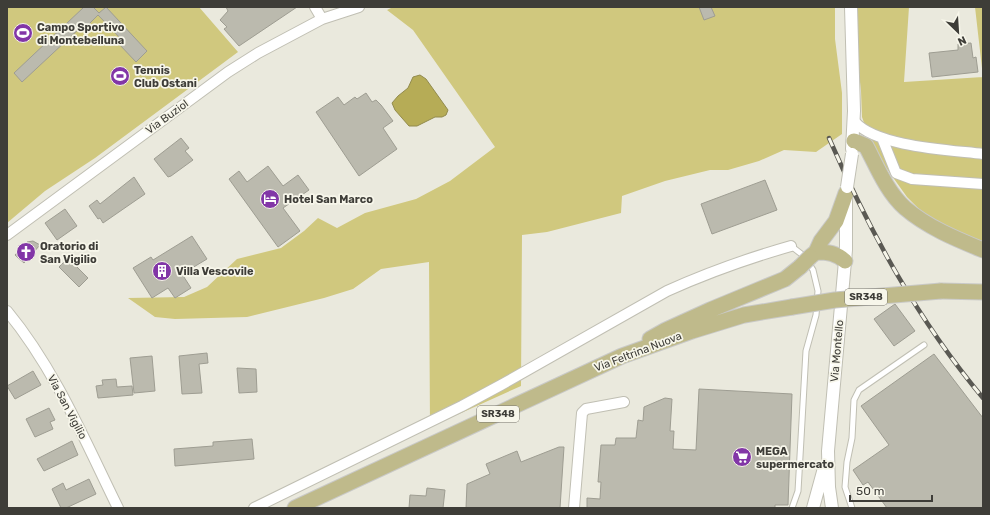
<svg xmlns="http://www.w3.org/2000/svg" width="990" height="515" font-family="Rubik,sans-serif">
  <style>
    .green { fill: #d0c87e }
    .water { fill: #b6ac56; stroke: #928b4d }
    .building { fill: #bbbaae; stroke: #9e9d92 }
    .lines { fill: none; stroke-linecap: round; stroke-linejoin: round }
    .service-casing { stroke: #c0bfb3; stroke-width: 7 }
    .minor-casing { stroke: #c0bfb3; stroke-width: 12 }
    .tertiary-casing { stroke: #c0bfb3; stroke-width: 14 }
    .primary-casing { stroke: #c9c9c7; stroke-width: 17 }
    .service { stroke: #fff; stroke-width: 5 }
    .minor { stroke: #fff; stroke-width: 10 }
    .tertiary { stroke: #fff; stroke-width: 12 }
    .primary { stroke: #bfba8b; stroke-width: 15 }
    .rail-casing { stroke: #5a5953; stroke-width: 4.5 }
    .rail { stroke: #f7f6ea; stroke-width: 3; stroke-dasharray: 9; stroke-linecap: butt }
    .tertiary-bridge-casing { stroke: #c0bfb3; stroke-width: 14; stroke-linecap: butt }
    .primary-bridge-casing { stroke: #c9c9c7; stroke-width: 17; stroke-linecap: butt }
    .tertiary-bridge { stroke: #fff; stroke-width: 12 }
    .primary-bridge { stroke: #bfba8b; stroke-width: 15 }
    .labels { text-anchor: middle; dominant-baseline: central; stroke-width: 3.5; stroke-linejoin: round; paint-order: stroke }
    .shield { fill: #f7f6ea; stroke: #76746d; stroke-width: 1 }
    .shield-label { font-size: 10px; font-weight: bold; fill: #3e3d38 }
    .poi-label { font-size: 11px; font-weight: bold; fill: #3e3d38; stroke: #f7f6ea; text-anchor: start }
    .street-label { font-size: 11px; fill: #3e3d38; stroke: #f7f6ea }
  </style>
  <rect width="100%" height="100%" fill="#eae9dd"/>
  <path class="green" d="M7 7H199L238 52 95 158 45 191 7 223Z
    M393 7H835V39L842 93V134L816 152 784 150 759 161 728 170H710L665 181 622 196 621 213 547 232 522 235 521 386 430 427 429 262 381 269 353 289 324 298 247 317 175 319 155 317 128 298 184 297 207 287 237 259 281 248 304 231 318 218 337 228 365 213 416 199 450 181 495 147 413 30 387 10Z
    M854 7H909L904 82 983 77 975 7H983V252L927 217 907 197 882 162 869 137 862 117 861 91 855 37Z"/>
  <path class="water" d="M420 75 426 79 448 110 446 115 442 117H435L417 126H409L395 110 392 103 398 96 408 88 413 77Z"/>
  <path class="building" d="M84 7H93L99 13 106 7 147 51 136 62 118 43 122 40 98 15 83 30 81 27 22 82 14 73Z
    M226 7H297L239 46 224 29 227 27 220 20 228 11Z
    M699 7H711L715 16 704 20Z
    M971 43 973 58 976 57 978 72 932 77 929 53 958 50V44Z
    M366 93 372 102 376 100 381 105 393 121 383 128 397 149 359 176 316 112 338 97 344 105 355 97 357 99Z
    M181 138 189 148 185 151 193 160 171 176 168 177 154 159Z
    M268 166 283 186 298 175 309 190 283 208 300 231 278 247 229 179 239 171 247 182Z
    M134 177 145 194 103 223 100 218 98 219 89 206 97 200 100 204Z
    M765 180 777 210 712 234 701 204Z
    M65 209 77 226 57 240 45 223Z
    M192 236 207 259 182 274 191 288 175 298 168 288 152 298 133 268 151 257 153 260Z
    M33 241 40 245 24 263 15 255 27 242Z
    M68 258 88 278 79 287 59 267Z
    M895 304 915 331 894 346 874 319Z
    M207 353 208 363 199 364 202 393 182 394 179 356Z
    M934 354 983 418V508H887L868 482 863 485 853 470 889 445 861 406Z
    M152 356 155 391 134 393 130 358Z
    M237 368 256 369 257 392 239 393Z
    M33 371 41 385 15 399 7 386Z
    M116 379 117 387 132 386 133 395 98 398 96 386 103 385 102 380Z
    M699 389 792 394 788 505H775V508H587V498L600 499 601 482H598L601 445H615L616 438H636L638 420 643 421 644 407 665 398 672 399 670 431H674L673 449 696 450Z
    M49 408 55 420 50 422 53 429 35 437 26 419Z
    M252 439 254 459 175 466 174 449 213 446V442Z
    M72 441 78 455 44 471 37 459Z
    M559 447H564L560 508H466L467 484 490 474 486 464 517 451 521 462Z
    M89 479 96 494 66 508H61L52 489 63 483 66 490Z
    M427 488 445 490 443 508H409L410 495 426 496Z"/>
  <g class="lines">
    <g class="service-casing">
      <path id="service" d="M791 246 804 256 813 270 818 291 816 315 806 351 798 491 792 508
        M852 508 845 487 847 462 852 438 854 400 859 390 924 345"/>
    </g>
    <g class="minor-casing">
      <path id="minor" d="M315 7 322 19
        M855 122C877 147 951 150 983 154
        M882 138 896 173 912 179 983 184
        M7 235 228 72 258 53 322 19 359 7
        M7 311C55 369 85 441 118 508
        M254 508 462 406 501 385 667 291C707 273 749 258 791 246
        M574 508 582 413 586 409 624 402"/>
    </g>
    <g class="tertiary-casing">
      <path id="tertiary" d="M851 7 854 111 852 149
        M813 508 824 468
        M832 508 829 487 828 451 846 250V198"/>
    </g>
    <g class="primary-casing">
      <path id="primary" d="M854 141 866 146C877 167 887 192 905 208 927 227 956 239 983 250
        M816 252C828 252 836 253 845 261
        M810 257 816 252 821 241 836 221 846 193
        M941 291 983 292
        M650 339 666 330 710 310 785 279 800 267
        M295 508 622 356 692 331 744 315 792 307"/>
    </g>
    <use href="#service" class="service"/>
    <use href="#minor" class="minor"/>
    <use href="#tertiary" class="tertiary"/>
    <use href="#primary" class="primary"/>
    <g class="rail-casing">
      <path id="rail" d="M829 138C870 232 917 319 983 398"/>
    </g>
    <use href="#rail" class="rail"/>
    <g class="tertiary-bridge-casing">
      <path id="tertiary-bridge" d="M847 187 852 154"/>
    </g>
    <g class="primary-bridge-casing">
      <path id="primary-bridge" d="M800 267 810 257
        M792 307 835 300 941 291"/>
    </g>
    <use href="#tertiary-bridge" class="tertiary-bridge"/>
    <use href="#primary-bridge" class="primary-bridge"/>
  </g>
  <defs>
    <g id="stadium-disc" transform="scale(1)"><circle r="9.5" fill="#8236a7" stroke="#f7f6ea"/><path d="M0-5a6.5 5 0 1 0 0 10a6.5 5 0 1 0 0-10ZM-3.5-1.8h7v3.6h-7Z" fill="#fff"/></g>
    <g id="hotel-disc" transform="scale(1)"><circle r="9.5" fill="#8236a7" stroke="#f7f6ea"/><path d="M-6-4.5h1.5V1H6V5H4.5V3h-9V5H-6ZM-4 0a1.8 1.8 0 1 1 3.6 0ZM.5 0V-2.5h3Q6-2.5 6 0Z" fill="#fff"/></g>
    <g id="church-disc" transform="scale(1)"><circle r="9.5" fill="#8236a7" stroke="#f7f6ea"/><path d="M-1.2-6h2.4v3.5h3.3v2.4h-3.3V6h-2.4V-.1h-3.3v-2.4h3.3Z" fill="#fff"/></g>
    <g id="building-disc" transform="scale(1)"><circle r="9.5" fill="#8236a7" stroke="#f7f6ea"/><path d="M-4-6H4V6H1V3H-1V6H-4ZM-2.5-4.3h1.7v1.8h-1.7ZM.8-4.3h1.7v1.8H.8ZM-2.5-1h1.7V.8h-1.7ZM.8-1h1.7V.8H.8Z" fill="#fff"/></g>
    <g id="supermarket-disc" transform="scale(1)"><circle r="9.5" fill="#8236a7" stroke="#f7f6ea"/><path d="M-6-5.5h2.5l.6 2H6L4.5 2H-2.5L-4.4-4H-6ZM-1.5 3.2a1.3 1.3 0 1 0 .1 0ZM3 3.2a1.3 1.3 0 1 0 .1 0Z" fill="#fff"/></g>
  </defs>
  <g fill-rule="evenodd">
    <use href="#stadium-disc" x="23" y="33"/>
    <use href="#stadium-disc" x="120" y="76"/>
    <use href="#hotel-disc" x="270" y="199"/>
    <use href="#church-disc" x="26" y="252"/>
    <use href="#building-disc" x="162" y="271"/>
    <use href="#supermarket-disc" x="742" y="457"/>
  </g>
  <g class="labels">
    <g class="shield">
      <rect x="845" y="289" width="42" height="16" rx="3"/>
      <rect x="477" y="406" width="42" height="16" rx="3"/>
    </g>
    <g class="shield-label">
      <text x="866" y="297">SR348</text>
      <text x="498" y="414">SR348</text>
    </g>
    <g class="poi-label">
      <text x="37" y="27">Campo Sportivo<tspan x="37" dy="13">di Montebelluna</tspan></text>
      <text x="134" y="70">Tennis<tspan x="134" dy="13">Club Ostani</tspan></text>
      <text x="284" y="199">Hotel San Marco</text>
      <text x="40" y="246">Oratorio di<tspan x="40" dy="13">San Vigilio</tspan></text>
      <text x="176" y="271">Villa Vescovile</text>
      <text x="756" y="451">MEGA<tspan x="756" dy="13">supermercato</tspan></text>
    </g>
    <g class="street-label">
      <text transform="translate(167 117) rotate(-36)">Via Buziol</text>
      <text transform="translate(837 351) rotate(-85)">Via Montello</text>
      <text transform="translate(638 352) rotate(-21)">Via Feltrina Nuova</text>
      <text transform="translate(67 407) rotate(62)">Via San Vigilio</text>
    </g>
  </g>
  <rect width="990" height="515" fill="none" stroke="#3e3d38" stroke-width="16"/>
  <g transform="translate(958 32) rotate(155)" stroke="#f7f6ea" stroke-width="3" paint-order="stroke">
  <path d="M0-3L7 15L0 10L-7 15Z" fill="#3e3d38"/>
  <text y="-6" font-size="11" font-weight="bold" text-anchor="middle" fill="#3e3d38">N</text>
  </g>
  <path d="M850 495v6h82v-6" fill="none" stroke="#3e3d38" stroke-width="2"/>
  <text x="856" y="495" font-size="12" fill="#3e3d38" stroke="#f7f6ea" stroke-width="3" paint-order="stroke">50 m</text>
</svg>
